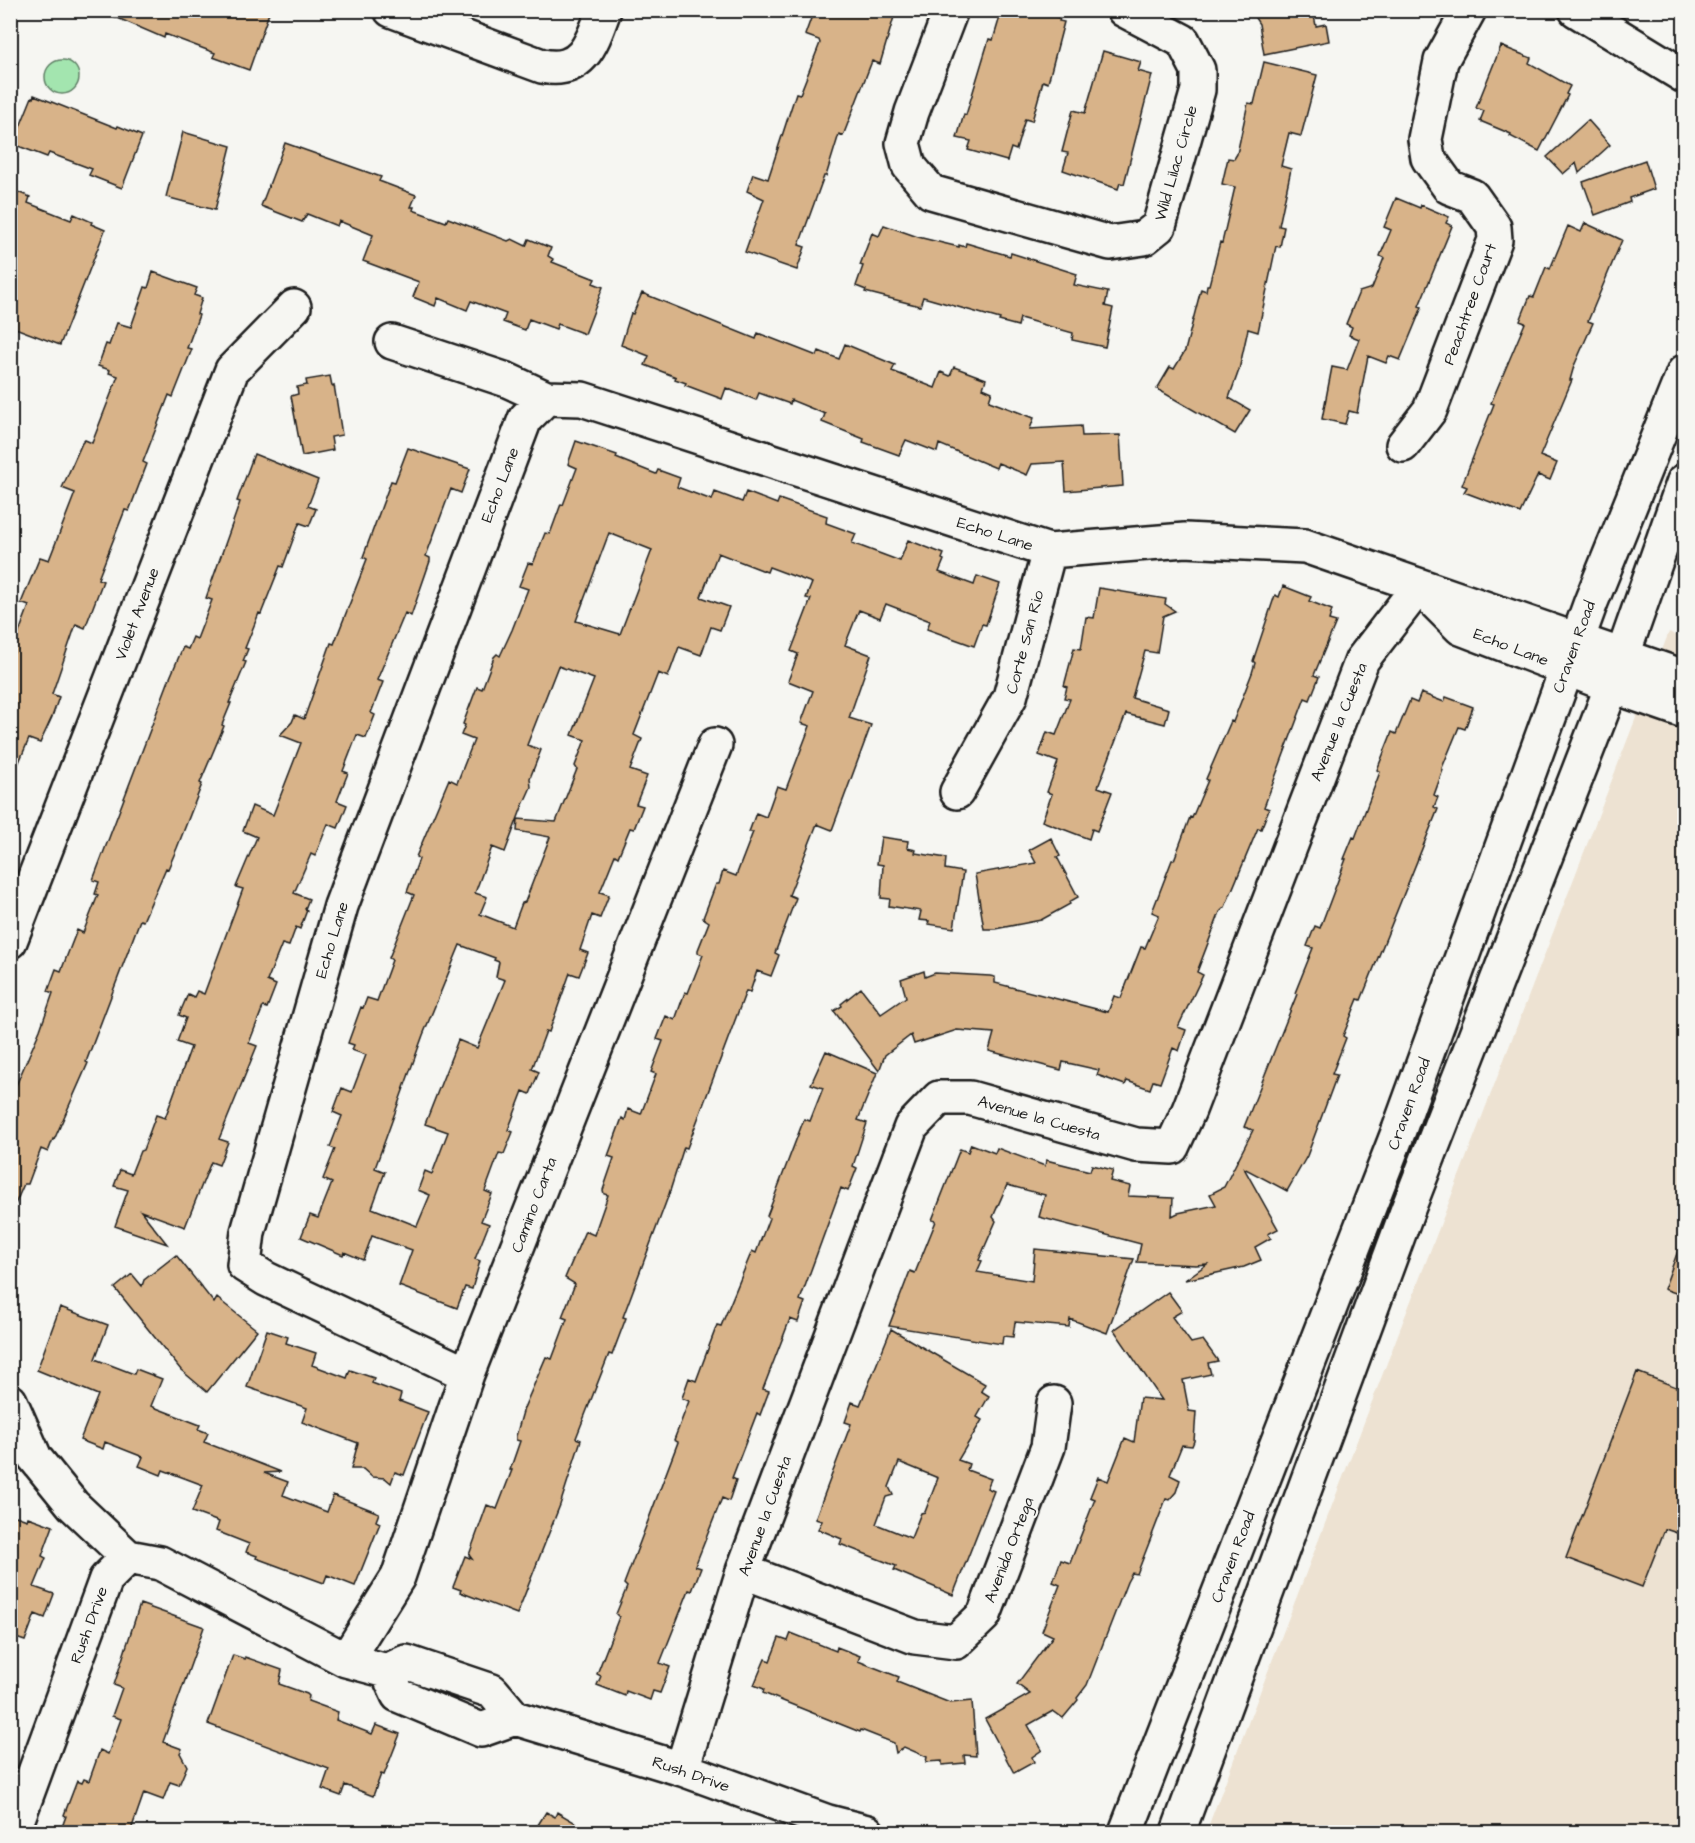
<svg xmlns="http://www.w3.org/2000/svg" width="1695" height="1843" font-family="'Architects Daughter',sans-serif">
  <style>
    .built { fill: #ede2d2 }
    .green { fill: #a3e5af; stroke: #608066; stroke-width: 1.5 }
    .building { fill: #d8b389; stroke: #1c1c1c; stroke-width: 1.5; fill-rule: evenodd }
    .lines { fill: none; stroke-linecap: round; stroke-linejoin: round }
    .minor-casing { stroke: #1c1c1c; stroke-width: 38 }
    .major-casing { stroke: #1c1c1c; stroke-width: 38 }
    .minor { stroke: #f6f6f2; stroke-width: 33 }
    .major { stroke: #f6f6f2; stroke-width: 33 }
    .labels { text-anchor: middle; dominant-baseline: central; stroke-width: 4.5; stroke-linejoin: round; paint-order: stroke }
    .street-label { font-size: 16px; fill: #1c1c1c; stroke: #f6f6f2 }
  </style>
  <rect width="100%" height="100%" fill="#f6f6f2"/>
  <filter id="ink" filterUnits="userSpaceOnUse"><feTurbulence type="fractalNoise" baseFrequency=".0167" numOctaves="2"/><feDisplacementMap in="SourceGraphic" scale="12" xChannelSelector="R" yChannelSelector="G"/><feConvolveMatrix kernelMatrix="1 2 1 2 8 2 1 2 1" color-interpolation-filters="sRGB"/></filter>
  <g filter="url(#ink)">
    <path class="built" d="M1669 632 1684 639V1832H1206Z"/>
    <path class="green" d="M45 77a17 17 0 1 1 34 0a17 17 0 1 1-34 0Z"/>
    <path class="building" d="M99 10H270L249 70 213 57 215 53 165 34 164 38Z
      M814 10 829 14 831 10H896L880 64 872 61 843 136 839 134 826 176H824L799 245 805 247 797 270 745 252 764 199 747 191 753 174 768 179 796 93 800 94 820 43 819 40 805 35Z
      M1002 10H1051L1049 15 1060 18 1059 21 1064 22 1048 83 1043 81 1032 121 1025 119 1016 150 1011 148 1007 161 968 150 971 141 957 138 964 114 966 115 989 39 993 40Z
      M1250 10H1313L1316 26 1326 24 1329 41 1264 54 1259 24Z
      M1501 46 1531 58 1529 63 1570 86 1566 94 1568 95 1539 151 1510 136 1511 134 1480 121 1484 111 1476 108Z
      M1103 51 1141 62 1138 71 1152 75 1124 184 1120 183 1118 189 1063 170 1068 153 1062 152 1073 110 1085 113Z
      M1264 62 1317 75 1301 136 1289 133 1281 166 1291 169 1279 226 1284 227 1280 247 1276 246 1258 332 1248 329 1239 370 1229 398 1250 410 1235 434 1157 389 1170 367 1174 369 1185 351 1201 289 1206 291 1207 285H1209L1220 242 1222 243 1235 187 1222 184 1228 158 1234 159 1237 154 1248 103 1254 104Z
      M34 95 117 128 118 126 142 136 122 188 89 175 92 169 49 153 47 157 13 144 32 97 33 98Z
      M1588 120 1610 145 1579 173 1576 163 1563 174 1547 157Z
      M183 132 231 146 215 210 166 197Z
      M285 143 381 177 379 181 416 195 411 207H414L413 210 446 222 448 218 508 241 512 239 526 246 529 239 551 248 548 256 553 259 552 262 595 279 593 283 603 287 585 334 558 324 556 329 529 319 525 330 503 322 506 314 471 301 467 310 438 298 435 306 413 297 419 282 363 261 373 235 339 221 337 226 307 214 302 222 261 206Z
      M1645 160 1654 189 1629 198 1630 202 1595 215 1583 182Z
      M10 189 30 197 28 203 71 220 74 214 92 222 91 224 105 230 60 345 10 326Z
      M1396 198 1420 208 1421 205 1449 217 1446 223 1452 226 1419 306 1422 307 1400 360 1389 356 1386 363 1368 356 1357 413 1349 411 1345 424 1322 419 1332 367 1347 370 1359 339 1349 335 1352 327 1346 324 1359 292 1372 288 1384 258 1380 256 1391 230 1384 227Z
      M1585 223 1622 240 1588 321 1593 323 1574 366 1570 380H1572L1540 456 1557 463 1550 480 1538 475 1520 513 1464 492 1467 487 1462 485 1494 404 1491 403 1525 323 1520 321 1530 296 1534 297 1546 267 1550 269 1568 226 1581 232Z
      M884 225 918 237 959 247V245L965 247 966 243 1010 256 1011 253 1077 274 1074 285 1108 292 1105 306 1113 308 1105 347 1072 340 1073 333 1020 318 1018 326 999 321 1000 319 923 297 920 306 865 292 866 290 856 286 863 266 860 265 872 233 879 236Z
      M153 272 197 288 194 295 202 298 197 314 199 315 187 348 192 349 173 397 169 395 143 462 147 464 129 511 125 510 98 579 103 581 85 628 76 624 52 694 59 697 52 717 40 743 29 739 10 783V662L14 652 12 651 29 606 21 603 40 557 49 560 75 493 62 488 82 443 85 440 92 443 118 376 109 373 110 370 98 366 106 344 109 345 117 323 131 327 145 287 148 288Z
      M642 293 756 339 758 333 817 356 819 351 839 359 845 344 895 365 892 371 935 388 941 372 950 376 954 367 986 379 983 388 992 392 989 401 1034 418 1030 429 1081 426 1082 436 1120 435 1123 486 1066 491 1064 462 1032 464 1027 475 998 463 996 468 939 444 937 452 906 440 899 455 863 442 864 439 822 422 825 414 791 400 790 404 759 393 756 400 726 388 722 399 685 385 686 383 675 379 676 377 645 365 649 356 621 345 631 313 633 314Z
      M330 376 332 386 334 385 342 435 331 437 333 450 302 456 291 396 298 394 297 387 307 385 306 380Z
      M576 441 617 455 616 458 656 474 658 470 680 478 677 487 712 500 715 492 742 502 746 492 777 504 779 499 827 516 826 523 856 534 852 543 900 561 908 540 944 554 942 559 944 560 939 572 974 585 977 576 1000 584 986 625 982 624 974 646 927 629 930 621 886 604 880 618 859 610 845 645 871 655 849 718 871 725 832 830 817 824 789 895 796 898 775 953 779 955 771 976 757 971 750 992 746 991 687 1148 684 1147 669 1194 623 1317 626 1318 612 1355 609 1354 576 1438 581 1440 560 1505 517 1614 460 1592 461 1590 453 1587 465 1556 472 1559 469 1555 487 1505 497 1509 512 1470H510L520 1441 516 1440V1436L524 1408 546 1357 552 1359 567 1319 562 1317 575 1284 565 1278 585 1231 594 1235 608 1195 604 1194 603 1190 614 1158 608 1156 622 1118 625 1120 628 1109 641 1114 656 1074 651 1072 663 1041 657 1039 666 1016 675 1020 685 992 688 993 703 955 698 953V950L709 922 703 918 716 884H719L723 871 736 876 753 832H749L756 813 766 817 777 786 786 789 810 726 801 723 813 691 788 681 798 654 791 651 811 599 806 598 812 583 769 567 767 572 718 553 701 597 729 607 720 630 711 627 701 655 679 647 668 677 658 673 634 735 642 739 630 770 647 776 636 804 643 806 634 829 630 828 618 857 615 855 600 892 609 895 600 918 592 915 580 950 588 953 579 976 570 973 549 1032 546 1031 532 1069 539 1072 530 1094 523 1091 508 1130 513 1132 504 1154 499 1153 485 1191 492 1194 481 1221 489 1224 475 1259 480 1261 472 1289 465 1287 457 1308 399 1286 412 1250 372 1236 363 1260 344 1252 343 1255 301 1237 310 1215 318 1218 332 1183 323 1179 335 1149 330 1147 342 1116 333 1112 342 1088 352 1092 366 1055 352 1050 354 1045 348 1043 361 1007 363 1008 367 998 377 1001 392 960 389 958 414 895 407 892 419 859 416 857 449 779 457 783 474 740 461 735 465 725 463 724 477 687 482 689 494 657 497 654 500 656 512 630 528 589 519 586 528 563 533 564 545 533 550 534 561 504 563 505 577 468 568 464ZM609 533 652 550 620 634 576 621ZM558 666 594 679 572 735 585 740 575 766 577 769 556 822 518 819 517 831 550 837 525 902 522 903 513 927 480 914 487 897 475 893 492 847 505 852 522 807 531 787 530 778 541 750 527 745ZM460 945 495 958 494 960 499 962 496 977 505 980 477 1048 458 1040 425 1124 448 1132 432 1174 425 1171 418 1190 430 1195 417 1226 372 1208 385 1172 375 1168 423 1035Z
      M408 448 470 469 461 493 451 489 426 556 430 558V561L411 616 405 613 377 680 383 682 371 713 375 715 366 738 357 735 343 771 348 773 337 801 347 805 338 828 328 824 315 856 311 854 294 893 309 899 305 909 307 910 300 929 296 927 289 946 282 944 267 981 276 985 267 1008 263 1007 249 1043 257 1046 219 1139 228 1142 219 1165 211 1162 185 1227 141 1211 167 1244 115 1226 128 1190 114 1186 120 1170 131 1174 140 1151 143 1150 156 1115 165 1118 191 1047 177 1042 186 1018 179 1015 188 994 194 997 197 991 204 994 243 889 236 887 257 837 243 831 252 806 273 815 301 743 280 735 292 722 295 715 304 719 331 643 334 644 367 559 363 557 391 481 395 482Z
      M254 454 318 480 308 506 316 509 309 526 300 523 298 526 283 567 280 566 261 614 259 613 245 648 248 649 243 661 246 662 229 703H231L222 725 224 726 200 783 202 784 177 848 168 869 166 868 143 921 140 920 86 1062 88 1063 54 1140 53 1139 48 1152 41 1149 28 1184H24L10 1216V1088L14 1090 40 1030 53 993 48 991 56 969 61 971 77 930 83 933 98 895 95 894 99 882 93 880 169 680 183 647 188 649 193 637 197 639 212 600 206 598 240 502 237 501Z
      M1283 586 1311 597 1309 601 1332 610 1329 620 1336 622 1314 675 1319 677 1310 700 1305 698 1264 807 1269 809 1261 829 1258 828 1225 907 1220 912 1197 972 1203 975 1178 1027 1186 1030 1179 1051 1173 1048 1160 1083 1153 1081 1150 1089 1127 1081 1125 1085 1097 1075 1099 1070 1063 1062 1061 1070 1042 1065 989 1051 994 1033 957 1030 914 1044 911 1035 885 1055 879 1071 834 1011 842 1006 841 1004 861 988 881 1014 906 997 901 979 924 971 925 977 935 973 990 976 995 977V983L1108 1012 1114 996 1121 998 1141 947 1145 948 1159 915 1152 912 1172 860H1174L1190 817 1192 818 1208 780 1206 779 1231 721 1233 722 1252 673 1255 663 1253 661 1275 595 1279 597Z
      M1099 588 1166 599 1165 604 1175 611 1163 616 1157 653 1145 651 1132 698 1169 709 1165 724 1126 714 1098 787 1112 792 1097 831 1092 829 1089 839 1042 821 1052 794 1047 792 1058 762 1039 755 1047 732 1056 735 1070 699 1064 698 1067 687 1064 686 1074 648 1081 649 1086 617 1094 618Z
      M1421 693 1444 702 1446 697 1473 707 1465 729 1459 727 1442 768 1443 770 1434 795 1438 797 1434 807 1438 809 1361 1000 1358 999 1343 1036 1346 1038 1332 1074 1337 1075 1307 1156 1287 1191 1244 1168 1278 1229 1268 1234 1271 1238 1255 1247 1261 1260 1244 1267 1185 1280 1207 1264 1196 1265 1137 1262 1141 1244 1039 1217 1045 1195 1007 1185 993 1217 996 1221 979 1260 982 1261 977 1272 1032 1281 1035 1249 1134 1259 1107 1333 1070 1319 1069 1327 1015 1322 1013 1337 1003 1336 1002 1344 889 1326 910 1271 915 1273 936 1221 932 1220 960 1149 968 1152 971 1144 995 1153 997 1148 1045 1166 1046 1160 1090 1171 1092 1165 1113 1170 1110 1181 1130 1186 1128 1196 1173 1198 1172 1216 1178 1213 1216 1205 1210 1194 1224 1187 1253 1130 1244 1127 1297 994 1295 993 1313 948 1307 946 1315 926 1320 928 1346 859H1344L1353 837 1355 838 1380 772 1377 770 1392 732 1396 734 1410 700 1417 703Z
      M881 837 908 841 907 848 916 850 915 853 946 858 945 869 963 872 954 928 928 924 929 921 919 920 921 911 889 906 890 899 881 898 883 865 877 864Z
      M1051 838 1060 856 1057 857 1078 897 1069 902 1070 904 1041 920 995 929H984L975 874 1036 863 1029 850Z
      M826 1051 877 1073 858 1120 867 1123 853 1166 857 1168 848 1191 841 1188 800 1300 805 1302 798 1322 790 1319 763 1389 769 1391 760 1415 757 1413 732 1478 736 1480 729 1501 722 1498 695 1566 701 1568 692 1591 689 1590 660 1663 670 1667 660 1693 653 1691 650 1700 626 1691 625 1696 597 1685 601 1676 597 1674 619 1617 616 1614 627 1587 624 1584 678 1442 674 1440 689 1401 682 1398 689 1378 696 1381 717 1325 721 1326 752 1251 756 1253 769 1218 767 1216 804 1119 810 1121 823 1088 811 1084Z
      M1683 1237 1684 1238V1296L1664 1289Z
      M176 1255 214 1303 217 1298 257 1330 207 1392 181 1370 115 1288 132 1274 142 1286 144 1280Z
      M1168 1292 1182 1311 1172 1317 1191 1343 1203 1340 1218 1361 1208 1363 1211 1374 1183 1380 1189 1411 1196 1412 1194 1441 1192 1446 1182 1445 1170 1475 1180 1480 1176 1492 1169 1500 1166 1499 1137 1574 1132 1573 1127 1582 1087 1685 1077 1698 1078 1700 1063 1718 1053 1711 1028 1725 1042 1750 1032 1757 1034 1762 1014 1773 985 1719 1030 1694 1017 1684 1053 1636 1042 1631 1060 1585 1053 1582 1061 1560 1070 1563 1095 1499 1090 1497 1098 1477 1108 1481 1125 1438 1134 1442 1140 1398 1162 1400 1114 1330Z
      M60 1307 108 1325 95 1359 134 1374 136 1369 162 1379 151 1406 200 1425 198 1429 208 1433 204 1442 281 1472 264 1473 288 1482 283 1495 327 1512 333 1495 379 1513 376 1521 380 1523 355 1586 327 1575 324 1583 256 1558 257 1556 246 1552 249 1544 216 1531 219 1522 192 1512 203 1485 163 1470 161 1475 139 1466 143 1457 105 1442 103 1449 80 1440 98 1395 37 1370Z
      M891 1329 985 1384 981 1391 989 1396 977 1417 982 1420 958 1460 969 1464 967 1470 991 1479 987 1488 994 1491 953 1595 894 1570 896 1566 840 1544 842 1539 818 1529 822 1521 815 1519 851 1424 845 1422 852 1402 860 1405ZM899 1462 938 1478 925 1512 921 1513 911 1538 876 1524 886 1497 893 1495 889 1487Z
      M267 1330 288 1337 286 1343 316 1353 312 1365 347 1378 350 1370 374 1378 372 1383 401 1394 399 1401 428 1412 404 1475 395 1472 391 1483 385 1478 372 1477 363 1469H351L358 1443 302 1422 307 1408 247 1387Z
      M1637 1372 1684 1390V1512L1677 1533 1665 1529 1642 1587 1566 1558Z
      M10 1514 27 1520 28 1517 53 1526 42 1556 46 1558 34 1587 54 1594 45 1618 35 1614 25 1641 10 1636Z
      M140 1604 204 1627 163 1742 182 1749 180 1753 187 1766 179 1785 170 1782 163 1800 144 1793 130 1833H77L62 1827 66 1816 64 1815 77 1781 82 1783 84 1779 89 1781 100 1750 108 1754 121 1719 112 1716 122 1688 114 1685Z
      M791 1633 836 1651 837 1647 860 1656 858 1661 899 1677 897 1682 950 1703 972 1701 976 1756 964 1755 965 1763 942 1765V1761L926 1762 927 1757 904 1747 896 1753 894 1743 861 1730 860 1732 763 1693 764 1689 754 1685 765 1659 770 1661 779 1638 788 1641Z
      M233 1655 245 1659V1657L282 1670 279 1684 307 1694 309 1696 308 1701 338 1712 336 1720 372 1734 376 1725 400 1734 384 1775 381 1774 373 1796 345 1785 341 1796 322 1789 329 1769 208 1724Z
      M546 1812 555 1817 557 1812 593 1833H533Z"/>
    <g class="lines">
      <g class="minor-casing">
        <path id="minor" d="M391 10 542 66C583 74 592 43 604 10
          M951 10 912 112 903 143 909 166 931 192 1110 243 1144 238 1159 226 1198 90V70L1183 41 1124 10
          M1576 10 1684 76
          M392 342 507 380 546 398 582 399 1049 551 1185 540 1305 546 1684 677
          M1403 445 1430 410 1495 240 1494 227 1472 196 1449 187 1428 158 1425 139 1441 61 1469 10
          M1421 588 1461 628 1612 686 1684 711
          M957 792 1010 697 1049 551
          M10 941 232 370 294 307
          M467 1374 266 1279 244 1265 248 1232 341 906 525 419 546 398
          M10 1401 35 1458 73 1505 128 1557
          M128 1557 160 1563 346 1660 387 1671 406 1662 492 1691 515 1718 682 1769 828 1822 867 1832
          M743 1571 915 1637 956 1642 984 1615 1048 1447 1054 1403
          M346 1660 398 1577 467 1374 715 745
          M387 1671 398 1695 481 1730 515 1718
          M682 1769 743 1571 911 1127 939 1098H970L1136 1145 1172 1147 1189 1110 1362 660 1419 586
          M13 1832 106 1579 128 1557"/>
      </g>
      <g class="major-casing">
        <path id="major" d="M1126 1832 1399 1130 1591 602 1684 372
          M1178 1832 1408 1209 1612 686 1684 481"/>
      </g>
      <use href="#minor" class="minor"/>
      <use href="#major" class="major"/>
    </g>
  </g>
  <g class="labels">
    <g class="street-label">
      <text transform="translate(1176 163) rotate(-74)">Wild Lilac Circle</text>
      <text transform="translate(1470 304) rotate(-70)">Peachtree Court</text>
      <text transform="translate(500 485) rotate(-69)">Echo Lane</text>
      <text transform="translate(995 534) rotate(18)">Echo Lane</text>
      <text transform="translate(137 614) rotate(-69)">Violet Avenue</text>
      <text transform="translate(1025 642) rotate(-75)">Corte San Rio</text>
      <text transform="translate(1511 647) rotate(21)">Echo Lane</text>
      <text transform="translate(1574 647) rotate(-70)">Craven Road</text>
      <text transform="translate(1339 722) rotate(-68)">Avenue la Cuesta</text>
      <text transform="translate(332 940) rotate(-73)">Echo Lane</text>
      <text transform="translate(1409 1104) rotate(-70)">Craven Road</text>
      <text transform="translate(1039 1118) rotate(16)">Avenue la Cuesta</text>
      <text transform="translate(534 1205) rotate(-69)">Camino Carta</text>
      <text transform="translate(765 1516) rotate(-70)">Avenue la Cuesta</text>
      <text transform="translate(1009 1550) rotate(-69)">Avenida Ortega</text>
      <text transform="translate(1233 1557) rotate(-69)">Craven Road</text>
      <text transform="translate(89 1625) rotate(-70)">Rush Drive</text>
      <text transform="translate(691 1774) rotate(19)">Rush Drive</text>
    </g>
  </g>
  <rect width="1695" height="1843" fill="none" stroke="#f6f6f2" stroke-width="36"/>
  <rect x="18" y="18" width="1659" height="1807" fill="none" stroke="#1c1c1c" stroke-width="2" filter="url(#ink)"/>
</svg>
